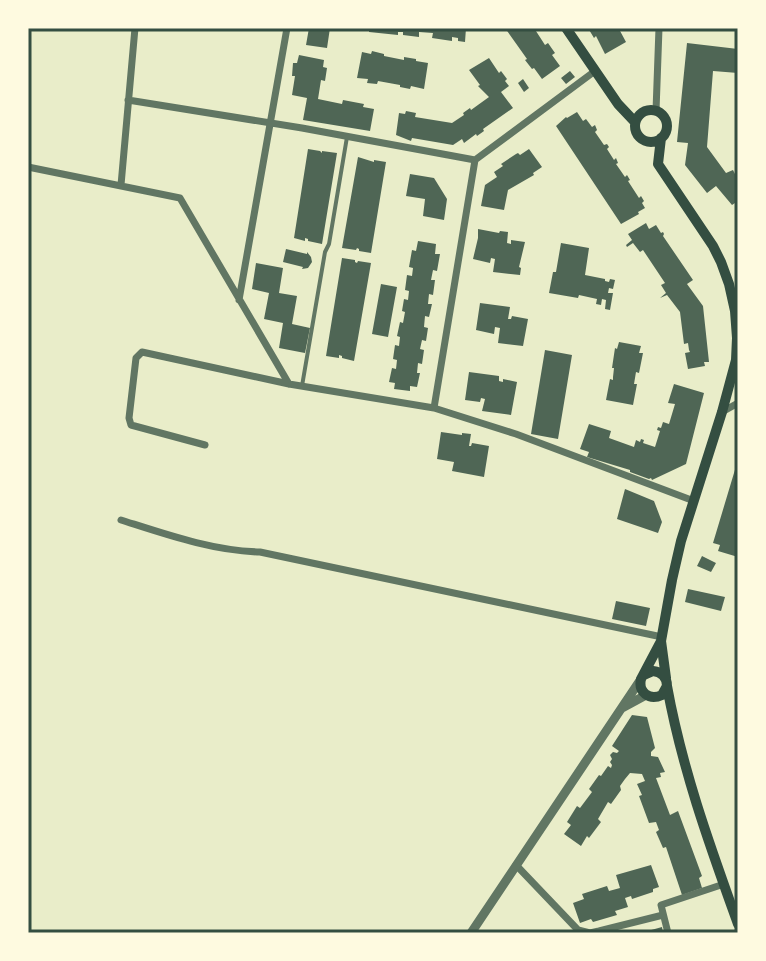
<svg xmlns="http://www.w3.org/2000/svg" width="766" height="961" font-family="'PT Sans Narrow',sans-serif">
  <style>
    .building { fill: #4f6655 }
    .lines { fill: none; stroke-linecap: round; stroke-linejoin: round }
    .service { stroke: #617663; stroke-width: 4 }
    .minor { stroke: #617663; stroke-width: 7 }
    .tertiary { stroke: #617663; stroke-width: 9 }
    .secondary { stroke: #344e41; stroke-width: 10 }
    .neatline { fill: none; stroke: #344e41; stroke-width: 3 }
  </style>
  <rect width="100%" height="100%" fill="#e9edc9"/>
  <path class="building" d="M309 28H330L327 48 306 45Z
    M369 28H466L465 42 458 41V38L452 37V41L432 38 433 33 419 32V37L403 35V32H398V35L369 32Z
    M505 28H534L545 45 548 43 555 53 552 55 560 66 542 79 534 68 532 69 525 60 527 59Z
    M588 28H615L616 30 619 29 626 42 605 54 596 36 594 38Z
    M687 43 738 49V73L713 71 707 147 726 173 733 170 736 176 738 175V201L732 205 716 186 707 193 685 165 688 143 677 142Z
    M372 51 384 54V56L404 60V57L416 59V61L428 63 424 89 411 86 410 89 400 87V85L378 81 377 84 367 83 368 79 357 78 362 52 371 54Z
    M299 55 324 60 323 67 327 68 325 81 321 80 318 99 342 104 343 100 364 104 363 107 374 109 370 131 303 120 307 98 292 95 295 76H292L293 63H297Z
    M489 58 499 73 501 71 507 79 505 81 509 86 501 92 513 108 483 129 484 131 477 136 476 134 464 143 462 139 453 145 412 138 411 141 396 135 399 113 405 114 406 111 416 113 415 117 452 123 464 115 463 113 470 108 471 110 489 97 478 86 480 85 469 70Z
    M570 71 575 77 566 84 561 78Z
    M523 79 529 88 524 92 518 83Z
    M577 112 583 121 586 119 592 127 595 125 597 130 595 132 604 145 607 144 609 147 607 149 614 160 616 158 618 163 616 164 625 177 627 175 630 180 628 181 639 198 641 196 644 201 642 203 645 208 638 212 639 214 621 224 556 126 566 117 567 118Z
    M308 149 320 151 322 153V151L337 153 322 244 308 241V239L305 238V241L294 238Z
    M529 149 542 167 533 173 534 175 508 190 504 210 481 206 485 185 497 177 494 172 503 166 501 164 516 154 518 153 520 155Z
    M358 157 374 162V160L386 162 371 253 359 251V249L357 248 356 250 342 248Z
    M410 174 434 178 447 199 444 220 423 216 425 199 406 196Z
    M646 223 649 229 656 225 661 233 663 232 664 234 663 236 693 280 687 284 703 306 709 362H704L705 366 688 369 685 353 690 352 689 350 688 343 684 344 680 312 667 295 660 298 666 293 661 285 665 283 643 250 640 252 633 243 627 247 626 245 632 240 628 234Z
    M478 229 499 233 500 231 508 232 507 243 511 244V240L525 242 519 267 521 268 520 275 493 272 495 259 491 258 490 263 473 259 478 238Z
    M418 241 436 244 435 254H440L437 271 433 270 431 280H435L433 295 429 294 428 304H432L429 317 425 316 424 327 428 328 426 341 422 340 420 349 424 350 422 364 418 363 417 373H420L417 387 410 386V391L394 389 395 383 389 382 392 368 396 369 397 360 393 359 395 345 399 346 400 337 397 336 400 322 403 323 405 312 402 311 404 299 408 300 409 291 405 290 407 275 412 276 413 268 409 267 412 250 416 251Z
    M561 243 589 248 585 275 605 279V281L609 282 610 279 615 280 613 289 609 288 608 293H613L610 310 605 309 606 300 602 299 601 305 596 304 597 299 579 295 578 298 549 293 553 272H556Z
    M286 249 307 254V252L311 257 312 262 308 268 302 269 303 267 283 262Z
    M342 258 355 260V262L357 263 358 261 371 263 354 361 342 358V356L339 355V358L326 356Z
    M256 263 283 268 279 293 297 296 292 324 310 328 305 353 279 348 283 323 264 319 269 293 252 289Z
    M381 284 397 287 388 337 372 334Z
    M480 303 510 307 508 319H511L512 316 528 319 523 346 498 343 500 328 495 327 494 334 476 330Z
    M619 342 641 346 639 353H643L639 373 636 372 634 384H637L633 405 606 400 610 379 613 380V377L614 368H612L615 348 617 349Z
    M545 350 572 355 558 439 531 434Z
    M469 372 499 376V381L503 382V379L517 382 511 415 482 411 485 399 481 398 480 402 465 400Z
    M674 384 704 393 686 464 652 480 651 478 649 479 630 472V470L587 457 589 452 580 449 589 424 611 431 609 438 634 447 636 440 640 442 641 439 644 440 643 443 655 447 660 431 657 430 658 427 661 428 663 422 669 424 675 404 668 403Z
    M441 432 462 435V433L471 434 469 446H471L472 443 489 446 484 477 452 471 454 462 437 459Z
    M737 463H738V557L718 551 720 545 713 543Z
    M625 489 654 501 662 522 658 533 617 519Z
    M702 556 716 563 711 572 697 566Z
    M688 589 725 597 721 611 685 602Z
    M616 601 650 608 646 626 612 619Z
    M632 715 647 717 655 748 651 752V756L658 757 665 772 660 773 661 777 656 778 670 815 678 811 702 876 699 878 702 888 682 895 666 847 663 848 656 832 659 830 656 822 649 823 639 796 642 795 637 784 645 781 642 774 630 773 625 779 620 786 621 790 611 804 608 802 598 819 601 822 589 838 587 836 581 846 564 834 571 825 567 822 577 806 580 808 592 792 589 789 599 775 601 776 608 766 611 768 612 765 610 762 612 759 610 755 613 752 617 753 619 751 612 746Z
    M651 865 659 887 653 889V892L632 899 631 896 625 898 628 907 615 911 617 915 593 922 591 919 580 923 573 903 584 899 582 894 607 886 609 891 620 888 616 875Z
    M662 927 663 933H644V932Z"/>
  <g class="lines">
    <path class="service" d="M302 386 325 252 329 244 347 137"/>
    <path class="minor" d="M128 100 302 128 475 160 595 71
      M656 111 659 28
      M28 167 180 198 289 384
      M121 185 135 28
      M239 300 287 28
      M434 408 475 160
      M722 412 738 403
      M205 445 131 425 129 418 136 358 142 352 289 384 434 408 516 434 694 501
      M121 520C165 534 213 551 260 552L662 637
      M516 865 578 930 590 933 599 931 663 915
      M668 933 661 905 724 884"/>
    <path class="tertiary" d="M622 708 646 695
      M471 933 641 679"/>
    <path class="secondary" d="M566 28 618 104 635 122
      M635 126a16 16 0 1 1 32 0a16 16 0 1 1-32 0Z
      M661 138 658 164 713 246 721 262 729 284 735 311 737 338 736 360 722 412 681 541 672 580 661 641 666 678
      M644 675 653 671C662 672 667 677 667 686L662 695C649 701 638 692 641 679L660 643
      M667 686C682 769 710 846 738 924"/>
  </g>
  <rect width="766" height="961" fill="none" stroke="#fefae0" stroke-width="60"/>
  <rect x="30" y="30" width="706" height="901" class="neatline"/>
</svg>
